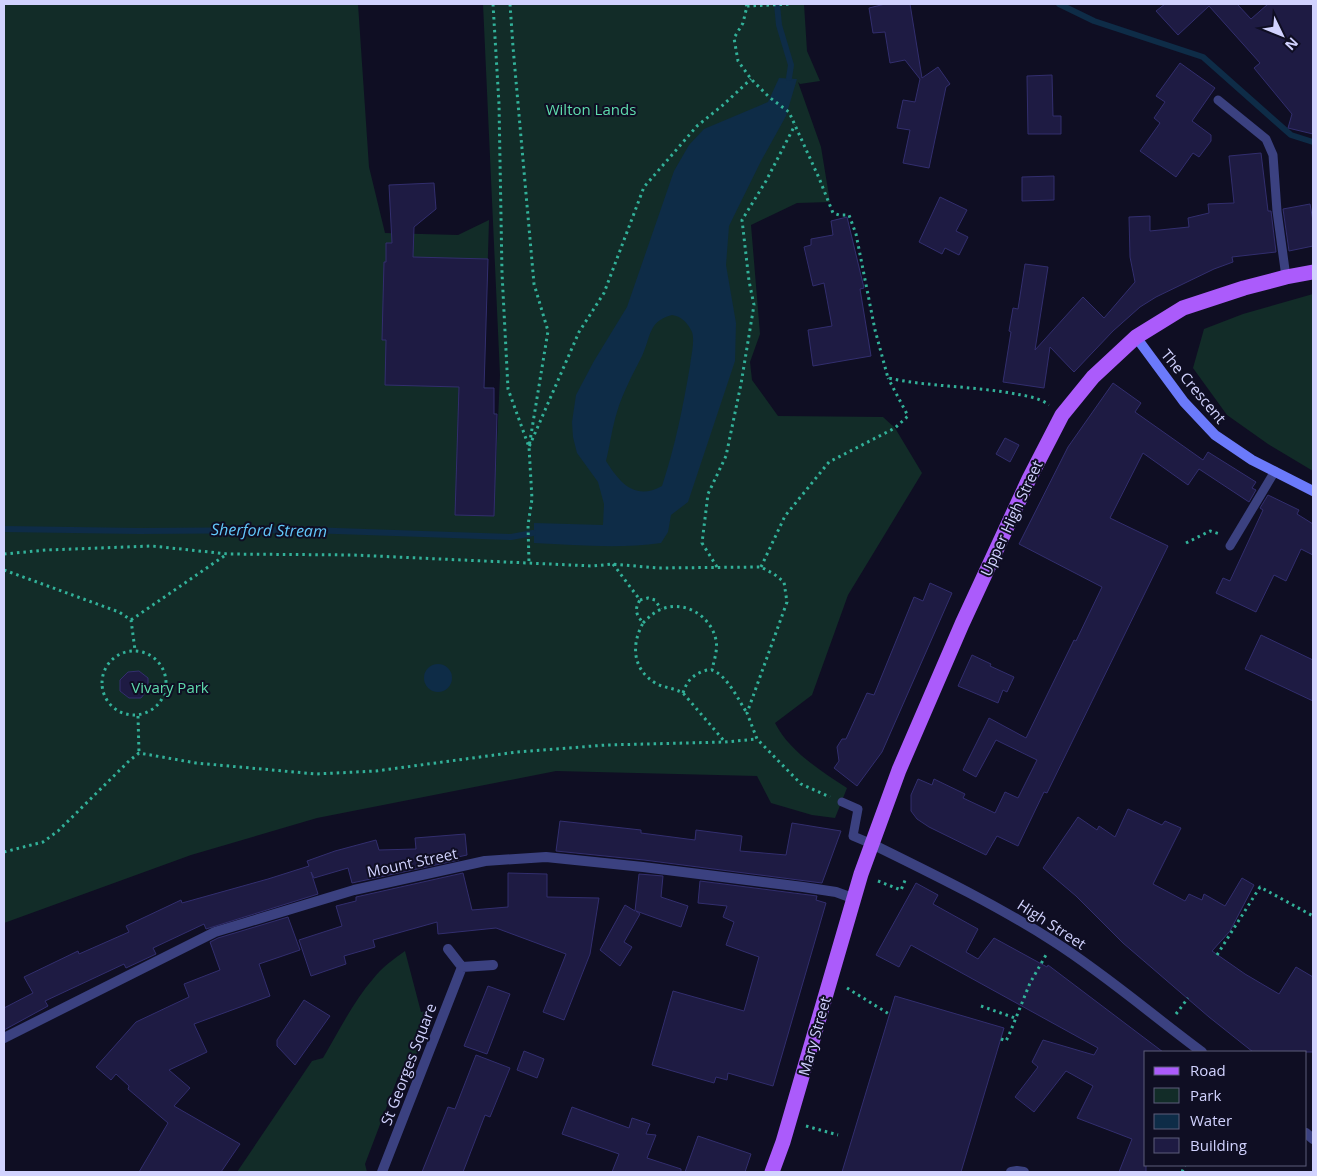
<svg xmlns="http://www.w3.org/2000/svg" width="1317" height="1176" font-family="'Open Sans',sans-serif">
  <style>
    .green { fill: #122c28 }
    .water { fill: #0e2c47; fill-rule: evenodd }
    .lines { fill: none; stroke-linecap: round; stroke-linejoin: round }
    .stream { stroke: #0e2c47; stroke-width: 6 }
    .building { fill: #1e1b43; stroke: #322e6e }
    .path { stroke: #32b199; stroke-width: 3; stroke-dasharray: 2.5 4; stroke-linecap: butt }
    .lane { stroke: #3b4180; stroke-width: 9 }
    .street { stroke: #3b4180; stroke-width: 10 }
    .secondary { stroke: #6b7afb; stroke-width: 10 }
    .primary { stroke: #ab5bfb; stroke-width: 15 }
    .labels { text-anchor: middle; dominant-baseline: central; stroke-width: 4; stroke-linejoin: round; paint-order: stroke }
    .park-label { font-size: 15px; fill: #5fdcad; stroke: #0f0e23 }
    .street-label { font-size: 15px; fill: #d1d2fe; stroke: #0f0e23 }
    .water-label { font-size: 16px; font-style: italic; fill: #62c8fb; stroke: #0f0e23 }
  </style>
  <rect width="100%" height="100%" fill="#0f0e23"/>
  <path class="green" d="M4 4H358L369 167 385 233 458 235 489 220 484 387 494 388V413L497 414 496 465 500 375 483 4H804L807 51 820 81 800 84 798 82 821 147 830 202 797 203 751 225 760 334 750 362 752 380 778 416 883 417 895 428 922 473 848 595 812 695 775 723C789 751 821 771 847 788L835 818 812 815 771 803 757 776 556 771 317 818 191 855 4 923Z
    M1313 294V471L1268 444 1227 415 1193 368 1204 329 1243 314Z
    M405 951 421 1012 434 1009 409 1073 398 1077 365 1164 367 1172H237L312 1061 323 1058C339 1031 353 1002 373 979 382 967 394 959 405 951Z"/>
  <path class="water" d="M779 78 797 79 786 116 761 161 729 226 726 265 736 323 735 361 688 502 671 515 668 532 661 543C619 549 576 545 534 543V523L603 525 604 504 598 482 577 453 573 437 572 422 576 395 594 361 627 307 674 171 689 145 704 129 768 102ZM672 315C681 316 688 323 692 332 695 341 691 356 690 366 683 407 675 447 662 486 635 501 620 483 606 461 610 445 612 428 617 412 623 392 633 374 642 356 651 337 648 321 672 315Z
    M424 678a14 14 0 1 1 28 0a14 14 0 1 1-28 0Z"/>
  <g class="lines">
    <path class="stream" d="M777 4 779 25 791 65 789 78
      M1059 4 1094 21 1203 57 1291 135 1313 142
      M4 529 139 531 308 530 511 537 533 533"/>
  </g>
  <path class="building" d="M885 4H910L922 78 938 67 950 84 946 87 929 168 903 163 910 130 897 128 903 100 915 102 920 79 905 60 890 63 885 32 873 33 869 8Z
    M1165 4H1237L1251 19 1268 4H1313V134L1288 128 1292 114 1254 68 1260 63 1209 6 1178 35 1156 11Z
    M1180 63 1215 88 1192 121 1211 135V141L1199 157 1193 153 1176 177 1140 151 1160 123 1154 118 1165 102 1156 96Z
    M1052 75 1053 116H1061V134H1028L1027 76Z
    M1261 153 1268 211H1271L1276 252 1232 257 1233 262 1214 269 1156 297 1140 307 1113 331 1074 372 1050 347 1044 388 1003 382 1011 332 1009 331 1013 308 1018 309 1025 264 1048 267 1035 350 1083 297 1104 318 1135 282 1130 257 1129 217 1150 216V231L1189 227 1188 218 1209 213 1208 204 1234 203 1229 156Z
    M1054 176V200L1022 201V177Z
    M434 183 436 209 414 227 413 257 488 259 484 388H494V414H497L494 516 455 515 459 387 385 385 386 340H382L384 262H386V243H392L389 185Z
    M940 197 967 210 956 231 968 237 959 255 945 248 942 254 919 242Z
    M1310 204 1313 221V246L1289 251 1283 209Z
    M847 217 864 288 860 289 871 356 813 366 808 330 832 326 824 283 813 286 804 247 811 245V239L833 235 831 221Z
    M1113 383 1141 403 1135 412 1203 460 1208 452 1256 482 1252 488 1256 490 1249 502 1199 469 1188 485 1143 453 1110 518 1168 546 1047 793 1044 792 1018 846 997 836 986 855 929 827 917 819 911 811V795L918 779 932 785 934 779 965 794 963 798 995 813 1005 792 1018 798 1037 760 996 740 976 777 963 770 989 718 1026 738 1074 640 1076 641 1102 587 1019 544 1068 447Z
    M1005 438 1019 445 1010 462 996 454Z
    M1268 495 1299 510 1297 514 1313 524V555L1301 549 1286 581 1274 575 1256 612 1216 593 1223 578 1230 581 1263 510 1260 508Z
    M930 583 952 593 882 752 857 786 834 768 839 761 837 747 842 739H846L867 693 874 695 914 597 923 601Z
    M1261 635 1313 660V701L1245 669Z
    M972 655 991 664 990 666 1014 677 1007 692 1003 690 998 703 958 686Z
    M139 671 148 678V689L141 698H129L120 691V680L128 672Z
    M1128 809 1162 825 1165 821 1181 828 1153 884 1185 901 1189 894 1202 900 1204 894 1225 906 1242 878 1254 885 1230 931 1212 951 1245 974 1279 994 1296 967 1313 977V1052H1253L1209 1017 1123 943 1076 896 1043 868 1078 817 1097 830 1099 826 1115 837Z
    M560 821 641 830V833L695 840 696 830 742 836 740 851 786 855 792 823 841 831 822 883 644 860 556 851Z
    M465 834 467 855 458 857 459 860 352 883 348 868 314 878 311 872 318 894 206 929 204 924 153 948 156 954 126 968 124 964 45 1001 48 1006 4 1030V1008L33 993 24 977 78 951 79 954 129 932 126 926 181 900 182 903 268 879 309 866 307 861 335 851 376 840 379 850 416 849 415 838Z
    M463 873 472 910 508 907V873L547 874V897L599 898 590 954 564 1020 543 1012 566 954 496 928 438 934 437 922 373 940 375 947 344 956 346 964 311 976 299 940 342 926 336 906 356 901V897Z
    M639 874 663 876 661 897 688 906 681 927 636 911 640 914 624 942 632 947 620 966 600 950 625 905 635 911Z
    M700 881 817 896 816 900 826 903 773 1086 728 1073 727 1080 716 1077 714 1083 652 1065 673 991 744 1011 759 957 726 945 734 922 723 917 727 906 698 903Z
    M916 883 938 895 933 904 978 929 966 952 978 959 994 938 1047 967 1048 965 1163 1052H1146V1172H1119L1132 1139 1077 1118 1093 1086 1066 1071 1034 1112 1015 1097 1038 1067 1032 1062 1043 1040 1094 1055 1098 1048 911 945 899 967 876 955Z
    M288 917 300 950 259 964 270 996 194 1024 207 1052 169 1070 190 1088 174 1106 240 1144 221 1172H139L168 1123 128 1089 129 1086 116 1074 111 1080 96 1067 136 1022 189 997 184 984 220 970 210 942 218 938Z
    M488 986 510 994 487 1054 464 1046Z
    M895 996 1004 1028 961 1172H842Z
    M304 1000 330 1016 295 1065 277 1046V1040Z
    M524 1051 544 1059 537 1078 517 1070Z
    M476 1055 510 1068 490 1117 485 1115 463 1172H422L448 1107 455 1109Z
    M572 1107 629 1128 632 1118 650 1124 646 1134 656 1135 647 1158 681 1169V1172H612L619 1154 562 1134Z
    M698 1136 751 1154 745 1172H685Z"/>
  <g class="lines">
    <path class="path" d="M493 4 499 104 502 273 508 389 529 447 532 499 528 525 529 563
      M510 4 513 47 534 284 548 331 529 447 579 332 604 293 644 187 697 126 723 105 751 79
      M746 4 747 6 743 23 734 38 738 61 751 79 769 97 789 112 819 178 833 213 839 215H849L856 234 875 330 888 378C930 387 974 386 1016 394 1027 396 1040 398 1049 405
      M747 6 792 4
      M1186 543 1210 531 1220 534
      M4 554 46 550 152 546 228 554 353 555 593 566 612 564 658 568 761 567 774 574 784 582 787 602 747 713 757 739 801 784 830 797
      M613 564 640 600C634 610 636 614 643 623 631 645 632 670 657 684 665 688 674 688 683 693L725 742
      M717 567 702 543 708 494 726 456 741 384 754 305 749 281 742 220 766 181 795 125
      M761 567 785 516 829 462 895 428 908 416 888 378
      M4 570 119 612 131 620 135 650
      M640 600 648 598 655 600 661 609
      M131 620 227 554
      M643 623C649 617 654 612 662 609 685 600 711 616 716 640 718 650 714 660 712 670
      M102 683a32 32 0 1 1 64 0a32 32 0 1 1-64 0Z
      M683 693C686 684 689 679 697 674 701 672 707 669 712 670 727 675 739 701 747 713
      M138 716 139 753
      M4 852 43 842 58 831 129 761 139 753 196 763 316 774 376 771 517 752 606 745 725 742 757 739
      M878 881 901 890 906 878
      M1217 955 1260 887 1313 916
      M847 988 889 1014
      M981 1006 1015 1018
      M1176 1014 1188 998
      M1001 1039 1006 1041 1009 1035 1030 983 1046 955
      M806 1126 838 1135
      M1182 1172 1185 1165"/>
    <path class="lane" d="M1218 100 1266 139 1273 155 1277 211 1286 277
      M1230 546 1275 471
      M842 802 858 809 853 836 872 844"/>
    <path class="street" d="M872 844C933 874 995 904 1053 941 1105 974 1152 1015 1202 1052
      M448 949 462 967 493 965
      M4 1038 215 932 354 890 485 861 546 857 643 867 803 887 836 892 855 899
      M1306 1133 1313 1139
      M382 1172 462 967
      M1011 1172 1017 1171 1024 1172"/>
    <path class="secondary" d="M1136 337 1184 402 1215 435 1252 460 1313 491"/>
    <path class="primary" d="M772 1172 783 1142 861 874 899 770 962 624 1029 479 1062 415 1093 377 1136 337 1183 308 1244 288 1286 277 1313 272"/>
  </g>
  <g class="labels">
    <g class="park-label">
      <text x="591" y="109">Wilton Lands</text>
      <text x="170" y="687">Vivary Park</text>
    </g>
    <g class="street-label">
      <text transform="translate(1194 386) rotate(50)">The Crescent</text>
      <text transform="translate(1011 518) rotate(-65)">Upper High Street</text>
      <text transform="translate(412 862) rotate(-12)">Mount Street</text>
      <text transform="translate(1052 924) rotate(33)">High Street</text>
      <text transform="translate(814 1036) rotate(-74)">Mary Street</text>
      <text transform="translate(408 1064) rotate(-69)">St Georges Square</text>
    </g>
    <g class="water-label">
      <text transform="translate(269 530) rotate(1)">Sherford Stream</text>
    </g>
  </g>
  <rect width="1317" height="1176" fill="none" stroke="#d1d2fe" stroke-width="10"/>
  <rect x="1144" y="1051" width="162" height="115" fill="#0f0e23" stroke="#5d5c7b"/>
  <rect x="1154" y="1067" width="25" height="8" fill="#ab5bfb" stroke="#5d5c7b"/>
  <text x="1190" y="1076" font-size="15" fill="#d1d2fe">Road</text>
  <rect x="1154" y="1088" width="25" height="15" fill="#122c28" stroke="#5d5c7b"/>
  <text x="1190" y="1101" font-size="15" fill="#d1d2fe">Park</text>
  <rect x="1154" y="1114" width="25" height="15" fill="#0e2c47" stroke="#5d5c7b"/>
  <text x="1190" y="1126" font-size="15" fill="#d1d2fe">Water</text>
  <rect x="1154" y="1138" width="25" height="15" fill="#1e1b43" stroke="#5d5c7b"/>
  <text x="1190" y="1151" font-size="15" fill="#d1d2fe">Building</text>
  <g transform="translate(1282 35) rotate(133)" stroke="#0f0e23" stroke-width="4" paint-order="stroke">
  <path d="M0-4L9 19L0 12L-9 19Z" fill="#d1d2fe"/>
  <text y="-8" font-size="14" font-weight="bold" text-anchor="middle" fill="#d1d2fe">N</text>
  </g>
</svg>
